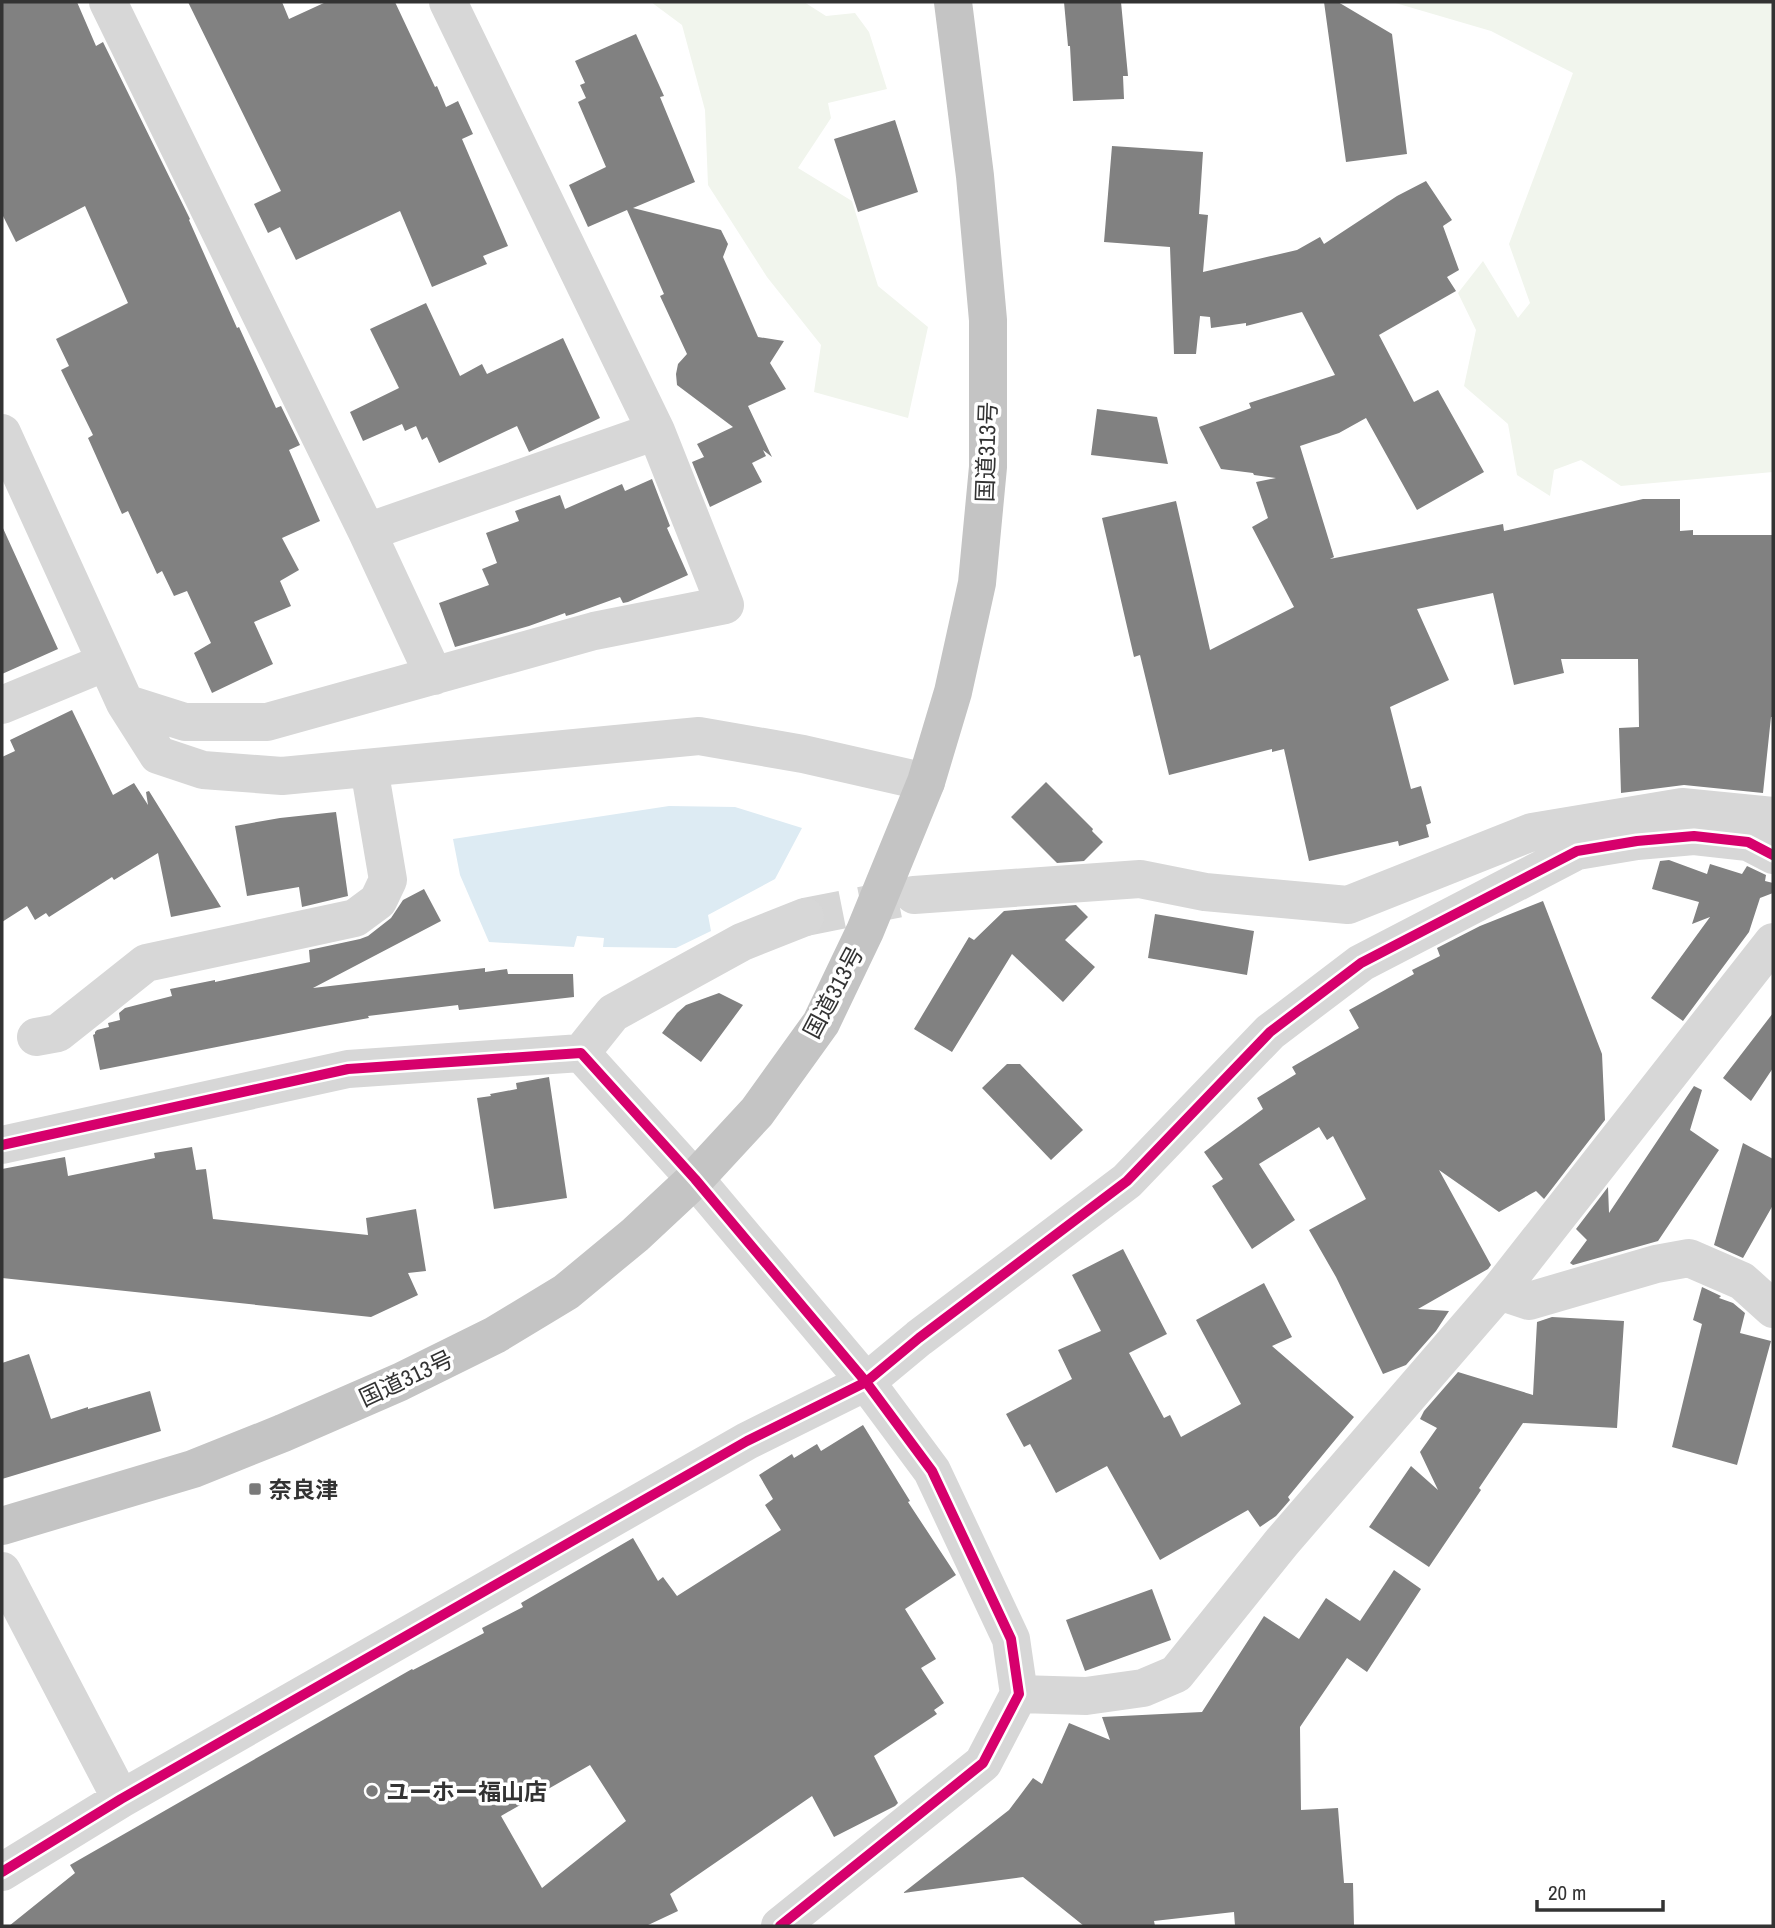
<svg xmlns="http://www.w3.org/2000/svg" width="1775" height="1928" font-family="'Archivo Narrow','Noto Sans JP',sans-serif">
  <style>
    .green { fill: #f1f5ed }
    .water { fill: #ddebf3 }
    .building { fill: #818181; fill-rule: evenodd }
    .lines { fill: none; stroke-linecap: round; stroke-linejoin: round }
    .minor-tunnel { stroke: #d6d6d6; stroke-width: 38; stroke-dasharray: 38 19; stroke-linecap: butt }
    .minor { stroke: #d7d7d7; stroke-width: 38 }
    .highway { stroke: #c4c4c4; stroke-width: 38 }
    .cycleway-casing { stroke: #fff; stroke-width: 15 }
    .cycleway { stroke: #d6006c; stroke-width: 10 }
    .poi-dot { fill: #7a7a7a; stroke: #fff; stroke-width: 2.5 }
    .labels { text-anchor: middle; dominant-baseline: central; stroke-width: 7; stroke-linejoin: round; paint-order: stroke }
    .street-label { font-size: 23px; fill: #333; stroke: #fff }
    .poi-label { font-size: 23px; font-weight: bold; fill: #333; stroke: #fff; text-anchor: start }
  </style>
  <rect width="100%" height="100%" fill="#fff"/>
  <path class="green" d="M651 2H804L826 16 855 13 869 32 887 89 828 103 831 118 798 168 852 201 878 286 928 327 908 418 814 392 821 345 767 277 708 185 705 110 682 25Z
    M1392 2H1773V472L1621 486 1581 460 1554 470 1550 496 1517 475 1508 424 1464 386 1476 330 1458 293 1483 261 1518 318 1530 303 1509 244 1573 73 1491 31Z"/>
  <path class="water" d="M669 806 735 807 802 828 775 879 708 915 711 931 676 948 603 947 604 938 577 936 574 947 489 942 460 875 453 839Z"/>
  <path class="building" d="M2 2H77L96 46 103 42 190 219 189 220 237 328 239 327 276 408 281 406 300 445 289 450 320 521 282 538 299 570 280 581 291 606 254 622 273 664 212 693 194 653 211 643 187 591 174 596 162 571 157 574 128 511 122 514 88 438 93 435 61 370 69 366 56 339 128 303 85 206 16 242 2 214Z
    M188 2H282L289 19 326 2H395L435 87 437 86 446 107 458 101 473 134 462 139 508 246 483 256 487 264 432 287 400 211 296 260 280 227 268 233 254 204 281 191Z
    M1064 2H1121L1128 76H1123L1124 99 1073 101 1070 46H1068Z
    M1324 2H1338L1392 34 1407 154 1346 162Z
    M636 34 664 96 660 97 695 182 633 208 721 230 728 244 723 257 758 337 784 341 770 363 786 389 748 406 772 457 763 450 766 456 752 463 762 482 710 507 692 462 704 457 697 444 733 427 677 385 676 374 678 364 687 354 660 296 664 294 627 210 588 227 569 185 606 167 578 102 586 98 580 85 585 83 575 61Z
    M895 120 918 192 858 212 834 139Z
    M1112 146 1203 152 1199 214 1208 215 1203 272 1297 250 1320 237 1324 244 1397 196 1426 181 1452 220 1443 226 1459 270 1447 277 1456 291 1379 335 1414 402 1438 390 1484 472 1417 510 1366 418 1339 433 1300 446 1334 557 1330 559 1503 524 1504 531 1643 499H1680V531L1693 530V535H1773V717H1771L1763 793 1684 785 1621 793 1619 728 1639 727 1638 659H1561L1564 673 1514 685 1493 593 1417 609 1449 680 1390 707 1411 789 1421 786 1431 823 1426 825 1429 837 1399 846 1398 841 1309 861 1284 749 1272 752V749L1169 775 1140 655 1134 657 1102 518 1176 501 1210 650 1294 607 1252 527 1268 518 1256 482 1276 478 1254 475 1253 473 1221 469 1199 427 1251 408 1249 403 1335 375 1302 312 1246 326V323L1211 328 1210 317 1200 316 1196 354H1174L1170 247 1104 242Z
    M426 303 460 376 482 364 487 374 563 338 600 418 529 452 517 426 439 463 427 437 422 440 416 426 405 431 402 424 363 441 350 412 399 388 370 329Z
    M1097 409 1157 417 1168 464 1091 455Z
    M652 479 670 526 667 528 688 575 628 602 623 603 620 597 573 614 566 616 565 613 529 626 455 647 439 603 489 585 482 569 497 563 486 533 519 521 515 511 560 495 565 509 622 484 625 491Z
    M2 526 58 649 2 674Z
    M72 710 113 795 134 783 148 805 146 792 149 791 221 907 171 917 158 853 114 880 112 877 49 917 46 913 35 920 27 906 2 922V757L15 751 10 740Z
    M1046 782 1093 829 1092 831 1103 842 1084 861 1057 863 1011 817Z
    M336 812 348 896 302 907 299 887 247 896 235 826 280 818Z
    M1669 860 1707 874 1710 864 1742 874 1747 866 1766 875 1765 881 1773 883V893L1760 898 1749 932 1683 1021 1651 998 1710 917 1692 924 1699 902 1652 889 1660 861Z
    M424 889 441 921 313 988 485 968V972L507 969 508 974H573L574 997 459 1010 458 1005 368 1016 369 1018 319 1027 100 1070 93 1035 95 1034V1032L97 1030 109 1027 108 1023 120 1020 119 1013 125 1008 172 996 170 989 215 980V982L310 962 309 950 360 939 368 936 391 918 403 900Z
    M1543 901 1602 1054 1605 1120 1544 1199 1536 1191 1499 1212 1439 1170 1491 1265 1488 1269 1418 1309 1449 1311 1436 1331 1406 1365 1383 1374 1336 1277 1309 1230 1366 1199 1333 1136 1327 1140 1319 1127 1259 1164 1295 1220 1252 1249 1212 1186 1223 1179 1204 1152 1263 1109 1257 1098 1296 1074 1292 1067 1359 1028 1349 1010 1414 974 1412 970 1440 956 1437 948 1480 926Z
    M1076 905 1088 917 1065 940 1095 967 1063 1002 1012 954 952 1052 914 1029 969 937 974 940 1004 911Z
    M1155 914 1254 931 1247 975 1148 958Z
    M719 993 743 1005 701 1062 662 1033 677 1013 686 1005Z
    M1773 1013V1068L1751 1101 1723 1078Z
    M1007 1064H1020L1083 1130 1051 1160 982 1088Z
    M549 1077 567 1198 494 1209 477 1098 491 1096 490 1094 517 1089 516 1083Z
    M1694 1086 1702 1090 1690 1130 1719 1150 1658 1241 1573 1265 1570 1263 1587 1240 1576 1229 1608 1187 1609 1213Z
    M1743 1143 1773 1159V1205L1743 1258 1714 1245Z
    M192 1147 196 1170 206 1169 213 1219 368 1235 366 1218 416 1209 426 1271 408 1273 418 1295 371 1317 2 1278V1169L65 1157 68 1176 155 1158 154 1153Z
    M1123 1249 1167 1334 1129 1353 1164 1418 1170 1415 1181 1437 1241 1404 1196 1320 1264 1283 1292 1337 1272 1346 1354 1417 1288 1497 1290 1500 1276 1516 1260 1527 1248 1510 1160 1560 1107 1466 1056 1493 1030 1444 1024 1447 1006 1414 1072 1379 1058 1350 1101 1331 1072 1275Z
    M1702 1287 1721 1296 1719 1298 1733 1303 1745 1313 1740 1333 1771 1341 1737 1465 1672 1447 1702 1324 1693 1320Z
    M1552 1317 1624 1321 1617 1428 1523 1423 1479 1488 1481 1490 1429 1567 1369 1527 1411 1466 1438 1490 1420 1452 1437 1428 1420 1419 1424 1411 1458 1372 1533 1395 1537 1322Z
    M29 1354 51 1419 88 1407V1409L150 1391 161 1431 2 1479V1363Z
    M863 1425 910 1501 908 1502 956 1575 905 1609 936 1659 921 1668 944 1703 934 1710 937 1714 874 1756 898 1803 895 1806 834 1837 812 1796 670 1894 678 1911 646 1926H9L75 1873 70 1865 412 1669 413 1670 484 1633 482 1628 523 1607 521 1603 633 1538 658 1581 663 1577 677 1596 781 1530 765 1505 773 1499 759 1475 792 1454 794 1458 817 1444 821 1451ZM590 1765 626 1821 542 1888 501 1816Z
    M1394 1570 1421 1589 1367 1672 1347 1658 1300 1727 1301 1810 1338 1808 1344 1883H1353L1354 1926H1235L1234 1912 1154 1921 1155 1926H1084L1023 1877 903 1893 1009 1810 1033 1778 1042 1784 1069 1723 1110 1740 1102 1717 1202 1712 1264 1616 1299 1639 1326 1598 1360 1621Z
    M1152 1589 1171 1640 1085 1671 1066 1620Z"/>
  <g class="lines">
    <path class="minor-tunnel" d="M805 917 906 897"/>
    <path class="minor" d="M108 2 367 532 434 676
      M2 433 125 703 185 722H267L594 631 725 605 656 431 448 2
      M367 532 656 431
      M125 703 158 755 203 770 282 776 699 736 803 754 926 782
      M2 705 106 662
      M914 895 1140 879 1205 892 1348 905 1532 832 1682 807 1773 816
      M36 1037 58 1033 146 963 355 918 378 901 388 880 369 768
      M581 1053 613 1013 742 942 805 917
      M2 1145 348 1069 581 1053 695 1179 866 1382 932 1471 1011 1639 1019 1694 983 1763 780 1926
      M1499 1291 1529 1301 1656 1264 1689 1258 1742 1281 1773 1309
      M2 1571 121 1799
      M1019 1694 1086 1696 1143 1688 1176 1674 1282 1542 1499 1291 1773 942
      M2 1872 121 1799 747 1441 866 1382 919 1338 1127 1181 1270 1032 1361 963 1577 851 1637 841 1694 836 1748 842 1773 855"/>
    <path class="highway" d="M2 1526 193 1469 283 1433 400 1382 495 1335 566 1292 635 1235 695 1179 757 1112 821 1023 865 931 926 782 953 692 977 583 988 467V320L975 176 953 2"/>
    <g class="cycleway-casing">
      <path id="cycleway" d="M2 1145 348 1069 581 1053 695 1179 866 1382 932 1471 1011 1639 1019 1694 983 1763 780 1926
        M2 1872 121 1799 747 1441 866 1382 919 1338 1127 1181 1270 1032 1361 963 1577 851 1637 841 1694 836 1748 842 1773 855"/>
    </g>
    <use href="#cycleway" class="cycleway"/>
  </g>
  <g class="poi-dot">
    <rect x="248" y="1482" width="14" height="14" rx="3.5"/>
    <circle cx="372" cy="1791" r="7"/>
  </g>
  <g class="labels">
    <g class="street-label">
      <text transform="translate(986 452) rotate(-88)">国道313号</text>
      <text transform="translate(833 992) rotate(-62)">国道313号</text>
      <text transform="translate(406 1378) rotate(-25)">国道313号</text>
    </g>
    <g class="poi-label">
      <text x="269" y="1489">奈良津</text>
      <text x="386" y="1791">ユーホー福山店</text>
    </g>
  </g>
  <rect width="1775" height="1928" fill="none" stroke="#333333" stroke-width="7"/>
  <path d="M1537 1900v10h126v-10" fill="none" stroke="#333333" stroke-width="3.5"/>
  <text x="1548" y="1900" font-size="21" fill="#333333" stroke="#ffffff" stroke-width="5" paint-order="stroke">20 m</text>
</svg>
